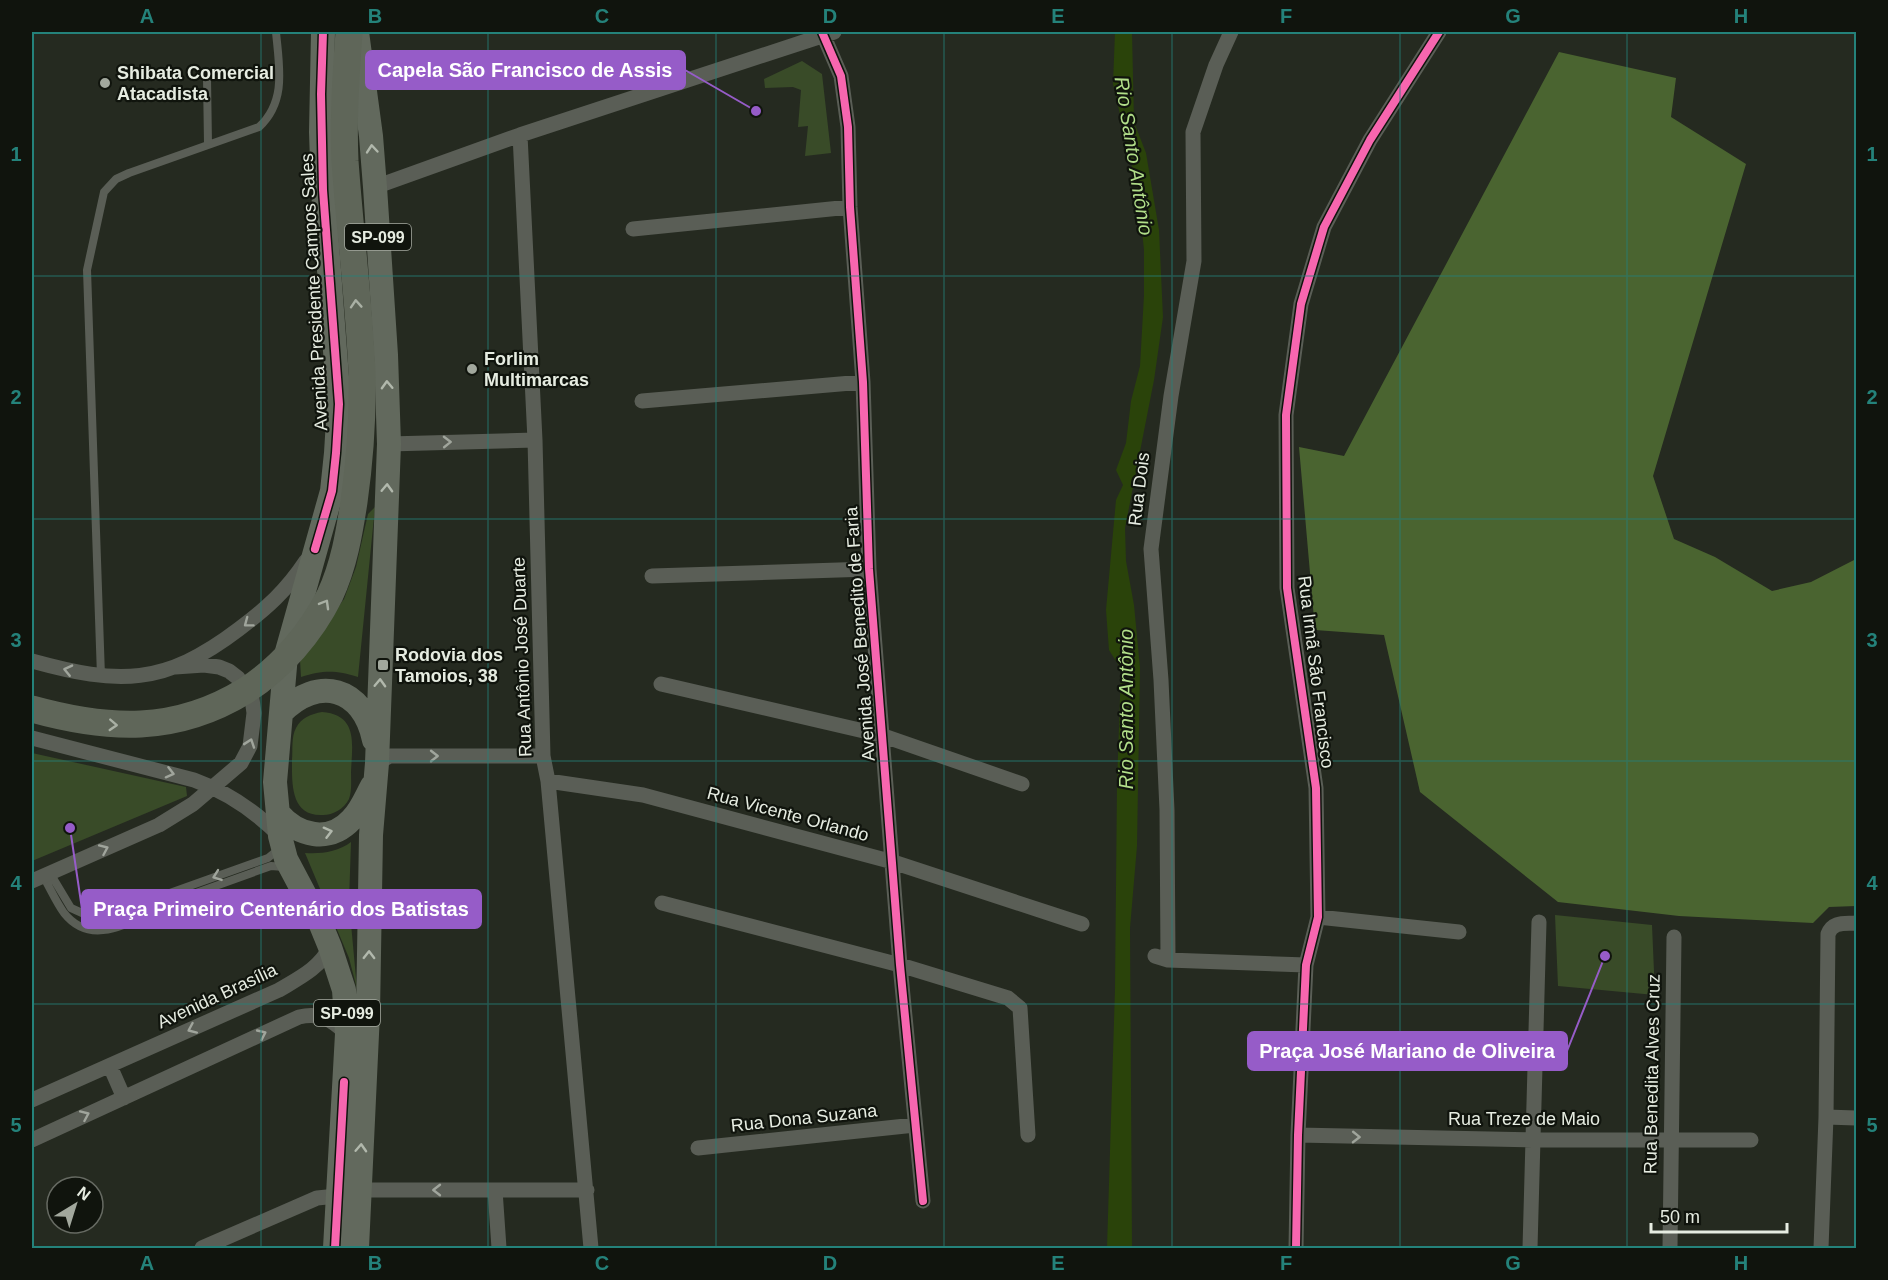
<svg xmlns="http://www.w3.org/2000/svg" width="1888" height="1280" font-family="Arial,sans-serif">
  <style>
    .green { fill: #394b28 }
    .forest { fill: #4a6430 }
    .water { fill: #2a430a }
    .lines { fill: none; stroke-linecap: round; stroke-linejoin: round }
    .lane { stroke: #5a5e56; stroke-width: 8 }
    .street { stroke: #5a5e56; stroke-width: 15 }
    .primary { stroke: #62695d; stroke-width: 24 }
    .highway { stroke: #5f6659; stroke-width: 27 }
    .cycleway-casing { stroke: #10140d; stroke-width: 11 }
    .cycleway { stroke: #f766af; stroke-width: 8 }
    .oneway { stroke: #b1b8ac }
    .oneway2 { stroke: #a9b0a4 }
    .oneway3 { stroke: #a0a59c }
    .grid { fill: none; stroke: #24827a; stroke-width: 1.5; stroke-opacity: 0.55 }
    .poi-dot { fill: #a2a89d; stroke: #10140d; stroke-width: 2 }
    .labels { text-anchor: middle; dominant-baseline: central; stroke-width: 4.5; stroke-linejoin: round; paint-order: stroke }
    .shield { fill: #10140d; stroke: #a6aba1; stroke-width: 1.5 }
    .shield-label { font-size: 16px; font-weight: bold; fill: #e6ece1 }
    .poi-label { font-size: 18px; font-weight: bold; fill: #e6ece1; stroke: #10140d; text-anchor: start }
    .street-label { font-size: 18px; fill: #e6ece1; stroke: #10140d }
    .water-label { font-size: 20px; font-style: italic; fill: #b1de89; stroke: #10140d }
    .leader { fill: none; stroke: #965cc8; stroke-width: 2 }
    .callout-dot { fill: #965cc8; stroke: #10140d; stroke-width: 2 }
    .callout { fill: #965cc8; stroke: #965cc8; stroke-width: 2 }
    .callout-label { font-size: 20px; text-anchor: middle; font-weight: bold; fill: #fff }
    .neatline { fill: none; stroke: #24827a; stroke-width: 2 }
    .grid-label { font-size: 20px; text-anchor: middle; font-weight: bold; fill: #24827a }
  </style>
  <rect width="100%" height="100%" fill="#252a20"/>
  <path class="green" d="M802 61 822 74 831 153 805 156 808 126 798 127 801 90 793 87 765 88 764 79Z
    M375 507 358 677C336 670 323 670 301 677L300 660 344 599 356 567 368 514Z
    M322 712C359 715 352 745 351 772 351 780 352 791 349 799 344 809 333 815 323 815 290 817 292 782 292 760 293 750 291 737 296 728 301 718 311 714 322 712Z
    M32 753 186 787 187 796 32 861Z
    M351 842 349 902 357 989 349 958 305 853C321 854 338 852 351 842Z
    M1555 915 1652 925 1655 995 1558 986Z"/>
  <path class="forest" d="M1559 52 1676 78 1671 117 1746 164 1653 476 1674 539 1715 557 1772 591 1811 582 1856 559V906L1829 907 1813 923 1679 916 1558 902 1420 792 1384 635 1315 630 1299 447 1344 456Z"/>
  <path class="water" d="M1115 32H1132L1134 122 1146 153 1159 230 1163 317 1154 380 1125 528 1126 561 1134 605 1140 668 1137 846 1130 928 1132 1248H1107L1115 989 1117 784 1121 669 1109 650 1106 610 1116 500 1123 485 1116 470 1126 443 1131 401 1140 366 1144 295V250L1138 192 1113 84Z"/>
  <g class="lines">
    <path class="lane" d="M207 78 208 144
      M101 676 87 270 104 192 116 179 129 173 259 127C287 101 279 66 276 32
      M50 873 71 908 102 922 112 920 153 900
      M43 876C50 888 56 902 64 913 91 947 127 923 157 910
      M167 894 268 858 279 849
      M171 902 271 866 284 867"/>
    <path class="street" d="M822 32 841 76 848 127 850 207 863 382 869 569 900 965 923 1201
      M520 135 535 440 543 756 548 781 591 1248
      M375 187 520 135 834 32
      M633 229 850 207
      M642 401 863 382
      M389 444 535 440
      M652 576 869 569
      M32 661C119 685 164 686 239 629 267 608 286 591 306 561
      M661 684 881 735 1022 784
      M32 738 194 780C227 792 255 811 280 836
      M377 763 390 756H543
      M548 781 643 795 893 862 1082 924
      M32 881 159 825 193 804 241 763 250 746 254 713 252 699 238 678 229 671 219 667 204 665 175 667
      M662 903 900 965 1008 998 1020 1008 1028 1135
      M1318 917 1459 932
      M1155 956 1168 960 1306 965
      M1168 960 1167 810 1161 680 1151 549 1171 396 1194 261 1193 132 1216 65 1231 32
      M110 1066 124 1098
      M32 1100 279 990C299 978 320 968 330 947
      M1826 1117 1856 1118
      M1298 1135 1532 1140H1751
      M32 1140 299 1017C321 1012 332 1020 347 1034
      M698 1148 915 1125
      M359 1190H587
      M495 1190 499 1248
      M202 1248 317 1198 337 1196
      M1296 1248 1298 1135 1306 965 1318 917 1316 788 1287 588 1286 415 1301 304 1324 227 1370 140 1439 32
      M1530 1248 1539 922
      M1670 1248 1674 937
      M1821 1248 1826 1117 1828 934C1833 921 1845 924 1856 923"/>
    <path class="primary" d="M323 32 321 132 323 190 339 404 336 453 332 491 286 655 275 782 280 836 286 859 321 925 330 947 344 990 347 1034 335 1248
      M281 713C318 675 363 687 374 740
      M278 813C298 836 329 844 352 819 361 810 366 797 372 786
      M357 1248 368 1013 371 835 377 763 389 444 386 355 375 187 371 136 357 32"/>
    <path class="highway" d="M32 709C108 730 175 734 245 691 281 668 311 633 330 595 344 565 349 534 354 502 360 459 363 415 362 373 359 302 350 231 345 161 343 118 346 74 349 32"/>
    <g class="cycleway-casing">
      <path id="cycleway" d="M822 32 841 76 848 127 850 207 863 382 869 569 900 965 923 1201
        M315 549 332 491 336 453 339 404 323 190 321 94 323 32
        M335 1248 344 1082
        M1296 1248 1298 1135 1306 965 1318 917 1316 788 1287 588 1286 415 1301 304 1324 227 1370 140 1439 32"/>
    </g>
    <use href="#cycleway" class="cycleway"/>
  </g>
  <defs><path id="oneway-chevron" d="M-2-3.5L2.5 0L-2 3.5" fill="none" stroke-width="1.6" stroke-linecap="round" stroke-linejoin="round" transform="scale(1.5)"/></defs>
  <g class="oneway">
    <use href="#oneway-chevron" transform="translate(372 149) rotate(-95)"/>
    <use href="#oneway-chevron" transform="translate(387 385) rotate(-92)"/>
    <use href="#oneway-chevron" transform="translate(387 488) rotate(-88)"/>
    <use href="#oneway-chevron" transform="translate(380 683) rotate(-88)"/>
    <use href="#oneway-chevron" transform="translate(328 832) rotate(-15)"/>
    <use href="#oneway-chevron" transform="translate(369 955) rotate(-89)"/>
    <use href="#oneway-chevron" transform="translate(361 1148) rotate(-87)"/>
  </g>
  <g class="oneway2">
    <use href="#oneway-chevron" transform="translate(356 304) rotate(-94)"/>
    <use href="#oneway-chevron" transform="translate(325 604) rotate(-60)"/>
    <use href="#oneway-chevron" transform="translate(113 725) rotate(3)"/>
  </g>
  <g class="oneway3">
    <use href="#oneway-chevron" transform="translate(447 442) rotate(-1)"/>
    <use href="#oneway-chevron" transform="translate(248 623) rotate(143)"/>
    <use href="#oneway-chevron" transform="translate(68 670) rotate(-167)"/>
    <use href="#oneway-chevron" transform="translate(250 743) rotate(-71)"/>
    <use href="#oneway-chevron" transform="translate(434 756)"/>
    <use href="#oneway-chevron" transform="translate(170 773) rotate(14)"/>
    <use href="#oneway-chevron" transform="translate(104 849) rotate(-24)"/>
    <use href="#oneway-chevron" transform="translate(217 876) rotate(160)"/>
    <use href="#oneway-chevron" transform="translate(192 1029) rotate(156)"/>
    <use href="#oneway-chevron" transform="translate(262 1034) rotate(-25)"/>
    <use href="#oneway-chevron" transform="translate(85 1115) rotate(-24)"/>
    <use href="#oneway-chevron" transform="translate(1356 1137) rotate(1)"/>
    <use href="#oneway-chevron" transform="translate(437 1190) rotate(-180)"/>
  </g>
  <path class="grid" d="M261 32V1248M488 32V1248M716 32V1248M944 32V1248M1172 32V1248M1400 32V1248M1627 32V1248M32 276H1856M32 519H1856M32 761H1856M32 1004H1856"/>
  <g class="poi-dot">
    <circle cx="105" cy="83" r="6"/>
    <circle cx="472" cy="369" r="6"/>
    <rect x="377" y="659" width="12" height="12" rx="3"/>
  </g>
  <g class="labels">
    <g class="shield">
      <rect x="345" y="224" width="66" height="26" rx="4.5"/>
      <rect x="314" y="1000" width="66" height="26" rx="4.5"/>
    </g>
    <g class="shield-label">
      <text x="378" y="237">SP-099</text>
      <text x="347" y="1013">SP-099</text>
    </g>
    <g class="poi-label">
      <text x="117" y="73">Shibata Comercial<tspan x="117" dy="21">Atacadista</tspan></text>
      <text x="484" y="359">Forlim<tspan x="484" dy="21">Multimarcas</tspan></text>
      <text x="395" y="655">Rodovia dos<tspan x="395" dy="21">Tamoios, 38</tspan></text>
    </g>
    <g class="street-label">
      <text transform="translate(314 292) rotate(-93)">Avenida Presidente Campos Sales</text>
      <text transform="translate(1139 489) rotate(-83)">Rua Dois</text>
      <text transform="translate(860 634) rotate(-94)">Avenida José Benedito de Faria</text>
      <text transform="translate(522 657) rotate(-92)">Rua Antônio José Duarte</text>
      <text transform="translate(1316 672) rotate(83)">Rua Irmã São Francisco</text>
      <text transform="translate(788 814) rotate(15)">Rua Vicente Orlando</text>
      <text transform="translate(217 996) rotate(-25)">Avenida Brasília</text>
      <text transform="translate(1652 1074) rotate(-89)">Rua Benedita Alves Cruz</text>
      <text transform="translate(804 1118) rotate(-6)">Rua Dona Suzana</text>
      <text x="1524" y="1119">Rua Treze de Maio</text>
    </g>
    <g class="water-label">
      <text transform="translate(1134 156) rotate(81)">Rio Santo Antônio</text>
      <text transform="translate(1126 709) rotate(-90)">Rio Santo Antônio</text>
    </g>
  </g>
  <path class="leader" d="M756 111L685 70M70 828L82 909M1605 956L1567 1051"/>
  <g class="callout-dot">
    <circle cx="756" cy="111" r="6"/>
    <circle cx="70" cy="828" r="6"/>
    <circle cx="1605" cy="956" r="6"/>
  </g>
  <g class="callout">
    <rect x="366" y="51" width="319" height="38" rx="6"/>
    <rect x="82" y="890" width="399" height="38" rx="6"/>
    <rect x="1248" y="1032" width="319" height="38" rx="6"/>
  </g>
  <g class="callout-label">
    <text x="525" y="77">Capela São Francisco de Assis</text>
    <text x="281" y="916">Praça Primeiro Centenário dos Batistas</text>
    <text x="1407" y="1058">Praça José Mariano de Oliveira</text>
  </g>
  <rect width="1888" height="1280" fill="none" stroke="#10140d" stroke-width="66"/>
  <g transform="translate(75 1205) rotate(38)"><circle r="28" fill="#10140d" stroke="#666a62" stroke-width="1.5"/>
  <path d="M0-4.5L10 22L0 15L-10 22Z" fill="#a2a89d"/>
  <text y="-9" font-size="16" font-weight="bold" text-anchor="middle" fill="#e6ece1">N</text>
  </g>
  <path d="M1651 1223v9h136v-9" fill="none" stroke="#e6ece1" stroke-width="3"/>
  <text x="1660" y="1223" font-size="18" fill="#e6ece1" stroke="#10140d" stroke-width="4.5" paint-order="stroke">50 m</text>
  <rect x="33" y="33" width="1822" height="1214" class="neatline"/>
  <g class="grid-label">
    <text x="147" y="23">A</text>
    <text x="375" y="23">B</text>
    <text x="602" y="23">C</text>
    <text x="830" y="23">D</text>
    <text x="1058" y="23">E</text>
    <text x="1286" y="23">F</text>
    <text x="1513" y="23">G</text>
    <text x="1741" y="23">H</text>
    <text x="16" y="161">1</text>
    <text x="1872" y="161">1</text>
    <text x="16" y="404">2</text>
    <text x="1872" y="404">2</text>
    <text x="16" y="647">3</text>
    <text x="1872" y="647">3</text>
    <text x="16" y="890">4</text>
    <text x="1872" y="890">4</text>
    <text x="16" y="1132">5</text>
    <text x="1872" y="1132">5</text>
    <text x="147" y="1270">A</text>
    <text x="375" y="1270">B</text>
    <text x="602" y="1270">C</text>
    <text x="830" y="1270">D</text>
    <text x="1058" y="1270">E</text>
    <text x="1286" y="1270">F</text>
    <text x="1513" y="1270">G</text>
    <text x="1741" y="1270">H</text>
  </g>
</svg>
